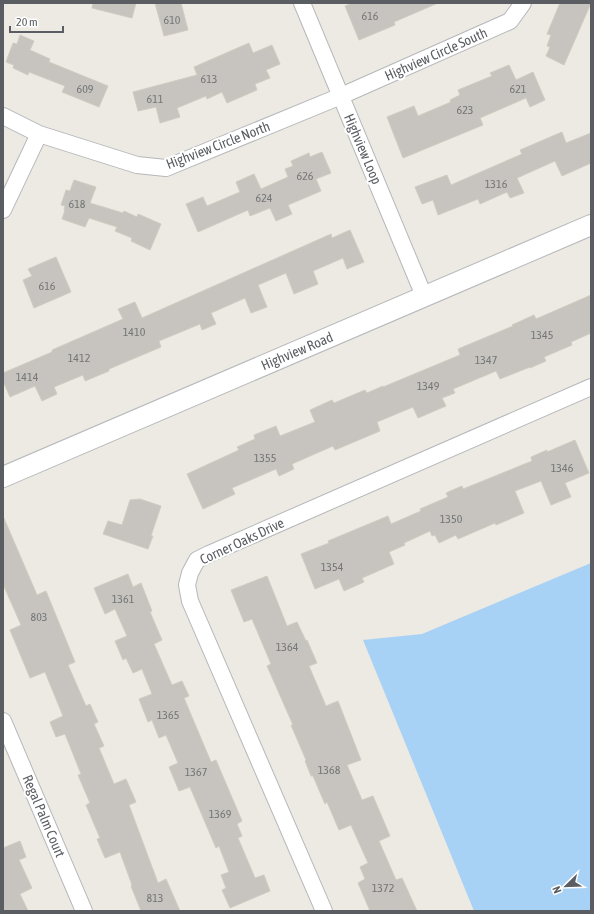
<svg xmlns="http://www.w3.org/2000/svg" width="594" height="914" font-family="'Asap Condensed',sans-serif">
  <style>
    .water { fill: #a8d1f6 }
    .building { fill: #c7c4bf; stroke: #d0ccc1 }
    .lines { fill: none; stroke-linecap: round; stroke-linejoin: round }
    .minor-casing { stroke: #b5b7bb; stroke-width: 18 }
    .tertiary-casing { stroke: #b5b7bb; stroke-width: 22 }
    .minor { stroke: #fff; stroke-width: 16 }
    .tertiary { stroke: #fff; stroke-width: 20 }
    .labels { text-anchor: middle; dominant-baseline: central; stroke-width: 4; stroke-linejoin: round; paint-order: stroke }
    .number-label { font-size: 12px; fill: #757778 }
    .street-label { font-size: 14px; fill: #5a5d61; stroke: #fff }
  </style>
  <rect width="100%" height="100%" fill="#eceae2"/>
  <path class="water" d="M591 563V911H474L363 640 422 634Z"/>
  <path class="building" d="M93 3H136L132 18 92 8Z
    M155 3H181L188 30 164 36Z
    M353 3H438L394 22 395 25 359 40 345 6Z
    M560 3H591L564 65 546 56 550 47 547 46 551 35 547 34Z
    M20 35 34 41 30 50 50 59 49 62 108 86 99 107 62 92 65 86 29 72 28 75 13 68 14 65 6 62 13 43 17 44Z
    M249 43 253 53 272 45 280 64 266 70 270 78 255 84 257 90 227 103 222 92 207 99 206 96 177 108 180 117 160 123 156 107 138 111 133 92 197 75 194 67Z
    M509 65 516 80 533 72 545 100 530 107 526 98 480 118 483 125 403 158 387 117 414 106 418 116 451 102 450 100 460 95 458 90 492 76 490 73Z
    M562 132 566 143 591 133V163L562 176 555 161 517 178 524 193 510 198 507 192 480 204 478 199 438 215 433 200 422 204 415 187 447 175 451 185 522 154 520 150Z
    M322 152 331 173 316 179 321 191 288 205 292 214 276 221 270 208 250 216 248 210 198 232 186 204 203 197 207 206 240 192 236 182 254 174 261 189 288 177 285 169 293 166 291 161 309 153 310 157Z
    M74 180 96 187 90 203 123 213 124 211 137 217 138 214 161 224 150 250 131 241 132 238 115 231 117 227 89 218 85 227 62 219 65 210H64L65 206 61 205 66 190 70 191Z
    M350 230 364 262 347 269 343 258 313 271 318 284 294 294 286 273 258 285 267 307 251 313 245 298 211 313 216 324 202 330 200 324 159 341 161 347 109 369V371L85 381 83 375 54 387 57 394 42 401 35 386 10 397 3 381V373L52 352V350L123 319 118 309 135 302 142 318 331 234 332 238Z
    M56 257 71 292 34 308 23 280 32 276 28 269Z
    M591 295V333L571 342 572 345 544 357 546 361 530 368V367L500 379 496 371 453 389 455 393 442 398 446 406 418 418 413 407 377 422 380 431 335 450 333 446 292 464 294 469 279 476 276 469 232 488 235 494 203 509 187 474 239 450 237 447 255 439 254 435 276 426 280 436 315 422 310 410 332 400 334 403 365 390 367 393 383 386V387L460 355 458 349 513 326 512 325 534 315 536 319Z
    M575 440 589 473 565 483 571 497 551 505 541 481 515 491 524 513 496 525 495 523 458 539 456 535 439 543 435 535 432 536 430 531 404 543 405 545 389 552 394 564 362 578 364 582 344 591 339 579 315 589 301 554 329 543 328 541 388 516 391 524 421 511 420 509 448 497 446 493 462 486 463 489 532 461 531 457 547 450V452Z
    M140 499 161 506 151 536H153L148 549 103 534 108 521 122 525 130 500Z
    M3 516 37 595 46 591 75 662 68 665 86 706 90 704 98 722 94 724 104 746 99 748 114 784 126 779 136 802 129 805 158 883 166 879 180 911H141L131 886 132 885 120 852 105 858 97 839 100 838 86 805 90 803 78 775 81 774 65 734 56 737 50 722 63 716 45 672 30 678 10 630 21 625 3 584Z
    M128 574 133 587 141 583 152 611 150 612 162 640 154 644 172 685 182 681 189 696 184 698 211 762 216 760 242 821 237 824 242 836 238 838 255 878 264 875 270 891 230 908 222 890 226 888 221 875 229 872 219 846 216 848 190 787 179 791 169 767 178 763 166 735 159 738 152 720 148 722 139 699 152 694 142 669 133 673 126 658 123 660 115 641 127 636 115 609 105 614 94 588Z
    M267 576 287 626 297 622 306 641 307 640 317 663 309 666 326 706 338 701 361 760 347 765 362 800 373 796 390 836 379 841 396 880 402 878 417 911H370L358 883 365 879 360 867 368 863 351 825 339 830 327 802 325 804 313 776H311L305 761 306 760 291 725H293L267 666 271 664 252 619 244 622 231 590Z
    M20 841 26 857 19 860 32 888 20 894 28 911H3V848Z"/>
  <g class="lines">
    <g class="minor-casing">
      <path id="minor" d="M302 3 424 296
        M3 116 39 134 137 165 166 168 341 96 510 21 523 3
        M3 210 39 134
        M3 721 84 911
        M324 911 190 601 187 585 190 573 197 560 209 554 591 387"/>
    </g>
    <g class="tertiary-casing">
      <path id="tertiary" d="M3 477 591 225"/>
    </g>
    <use href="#minor" class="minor"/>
    <use href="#tertiary" class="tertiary"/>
  </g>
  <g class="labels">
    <g class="number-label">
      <text x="370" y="16">616</text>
      <text x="172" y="20">610</text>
      <text x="209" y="79">613</text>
      <text x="85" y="89">609</text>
      <text x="518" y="89">621</text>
      <text x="155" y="99">611</text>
      <text x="465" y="110">623</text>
      <text x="305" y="176">626</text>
      <text x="496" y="184">1316</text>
      <text x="264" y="198">624</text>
      <text x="77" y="204">618</text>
      <text x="47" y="286">616</text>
      <text x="134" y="332">1410</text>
      <text x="542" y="335">1345</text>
      <text x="79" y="358">1412</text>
      <text x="486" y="360">1347</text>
      <text x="27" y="377">1414</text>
      <text x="428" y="386">1349</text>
      <text x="265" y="458">1355</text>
      <text x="562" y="468">1346</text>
      <text x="451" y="519">1350</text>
      <text x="332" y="567">1354</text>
      <text x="123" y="599">1361</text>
      <text x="39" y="617">803</text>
      <text x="287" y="647">1364</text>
      <text x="168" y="715">1365</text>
      <text x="329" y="770">1368</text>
      <text x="196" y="772">1367</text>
      <text x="220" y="814">1369</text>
      <text x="383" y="888">1372</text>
      <text x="155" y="898">813</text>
    </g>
    <g class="street-label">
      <text transform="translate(436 54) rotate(-24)">Highview Circle South</text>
      <text transform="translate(218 145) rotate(-21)">Highview Circle North</text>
      <text transform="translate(363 149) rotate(67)">Highview Loop</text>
      <text transform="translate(297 351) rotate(-23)">Highview Road</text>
      <text transform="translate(242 541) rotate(-25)">Corner Oaks Drive</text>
      <text transform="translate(44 816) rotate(67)">Regal Palm Court</text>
    </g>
  </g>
  <rect width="594" height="914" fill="none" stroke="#5a5d61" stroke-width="8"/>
  <g transform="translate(566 886) rotate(247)" stroke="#ffffff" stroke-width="3" paint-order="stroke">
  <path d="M0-3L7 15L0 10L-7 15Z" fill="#5a5d61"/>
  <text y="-6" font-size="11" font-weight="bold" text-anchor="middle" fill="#5a5d61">N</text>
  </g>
  <path d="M10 26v6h53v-6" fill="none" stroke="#5a5d61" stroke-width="2"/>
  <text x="16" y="26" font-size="12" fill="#5a5d61" stroke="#ffffff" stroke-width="3" paint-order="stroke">20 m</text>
</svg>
